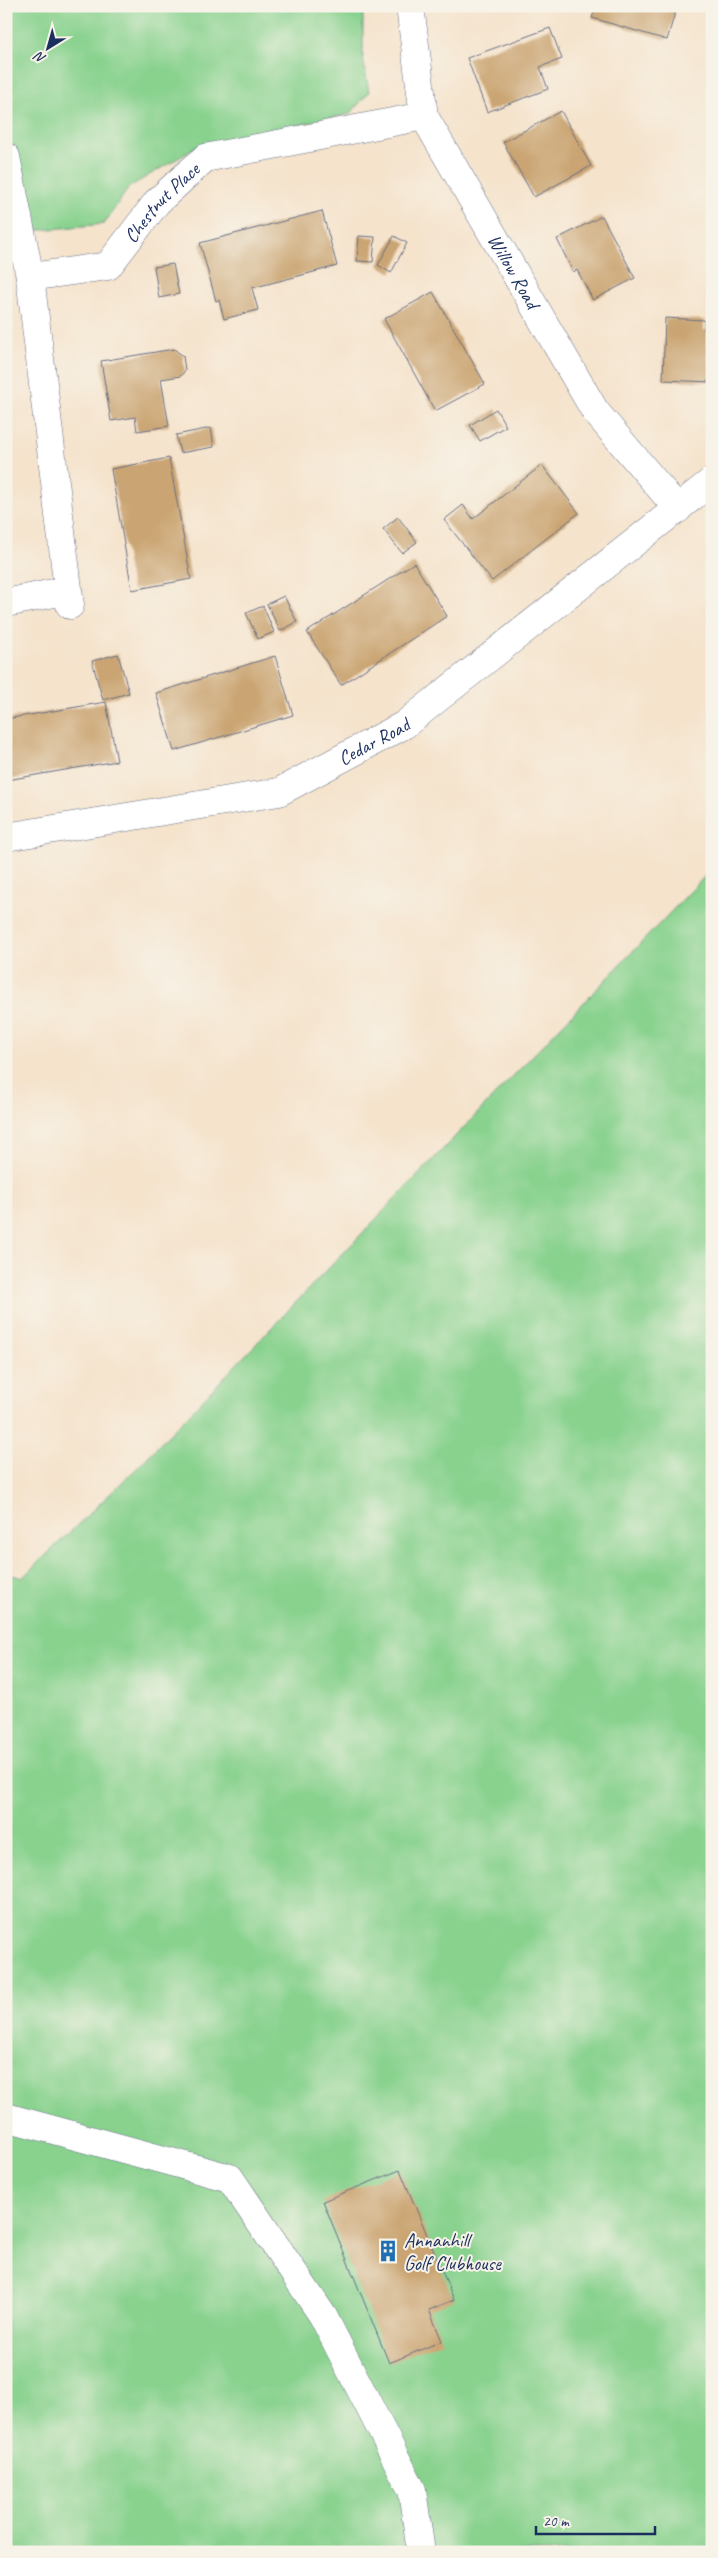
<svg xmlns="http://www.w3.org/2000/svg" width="718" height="2558" font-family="Caveat,sans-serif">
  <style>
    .green { fill: #88d28e; stroke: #528076 }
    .building { fill: #caa472 }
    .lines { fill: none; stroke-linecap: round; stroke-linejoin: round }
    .minor-casing { stroke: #676e84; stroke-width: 29 }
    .minor { stroke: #fff; stroke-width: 28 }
    .labels { text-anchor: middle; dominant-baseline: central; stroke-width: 4; stroke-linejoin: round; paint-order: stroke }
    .street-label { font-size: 20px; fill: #1b2f5e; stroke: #f7f3e8 }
    .poi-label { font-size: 20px; fill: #1b2f5e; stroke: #f7f3e8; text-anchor: start }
  </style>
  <rect width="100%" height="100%" fill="#f7f3e8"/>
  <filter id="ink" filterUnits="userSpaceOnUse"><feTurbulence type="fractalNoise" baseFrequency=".02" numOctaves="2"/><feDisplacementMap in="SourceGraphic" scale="10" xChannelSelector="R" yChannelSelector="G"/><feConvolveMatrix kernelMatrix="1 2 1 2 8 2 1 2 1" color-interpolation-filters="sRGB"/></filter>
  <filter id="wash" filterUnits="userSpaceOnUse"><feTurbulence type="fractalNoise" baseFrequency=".0096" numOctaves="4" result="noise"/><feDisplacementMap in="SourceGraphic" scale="20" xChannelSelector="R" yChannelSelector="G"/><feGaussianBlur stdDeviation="1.12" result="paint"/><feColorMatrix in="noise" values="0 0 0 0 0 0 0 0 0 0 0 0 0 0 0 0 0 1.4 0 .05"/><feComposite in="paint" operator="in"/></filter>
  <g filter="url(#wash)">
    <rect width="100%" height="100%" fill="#f5e3cc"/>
    <path class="green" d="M6 6H363V58L369 92 350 114 197 147 129 187 104 224 31 231 6 125Z
      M712 869V2552H6V1573L22 1578 136 1469Z"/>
    <g id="blocks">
      <path class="building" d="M596 6H677L667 40 592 18Z
        M550 28 562 59 540 67 548 89 487 112 467 58Z
        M561 111 591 166 534 197 503 142Z
        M322 211 337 266 252 288 258 310 224 319 219 300 216 301 200 243Z
        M602 216 635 278 593 300 577 270 573 272 557 239Z
        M359 236 375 237 373 262 357 261Z
        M394 236 407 243 391 273 378 265Z
        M173 264 179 294 159 298 154 267Z
        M433 292 485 384 435 411 384 319Z
        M665 318 704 320V330H712V382L663 380Z
        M174 349 183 356 185 370 181 376 161 379 169 426 137 431 135 417 111 421 101 361Z
        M496 409 506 426 480 441 470 425Z
        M211 428 214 447 180 453 176 435Z
        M169 458 191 579 132 590 111 469Z
        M542 465 579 513 492 581 444 520 463 505 473 519Z
        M398 517 417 542 402 553 383 529Z
        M414 563 447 616 341 685 307 632Z
        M284 596 297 622 280 631 267 604Z
        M263 606 274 632 258 639 246 613Z
        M118 654 129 693 103 700 92 661Z
        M275 656 293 715 174 751 156 693Z
        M106 702 117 761 7 780 6 719Z
        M400 2170 454 2300 429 2310 442 2341 389 2363 323 2201Z"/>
    </g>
  </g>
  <g filter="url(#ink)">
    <use href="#blocks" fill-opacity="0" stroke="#676e84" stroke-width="1"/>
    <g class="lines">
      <g class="minor-casing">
        <g id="minor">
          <path id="s1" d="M410 6 424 116 595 411 678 509"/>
          <path d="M6 157 30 277 70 605"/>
          <path id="s2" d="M30 277 108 266 157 202 205 158 424 116"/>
          <path d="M6 603 68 590"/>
          <path id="s3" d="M6 837 279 792 404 725 712 481"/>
          <path d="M6 2117 230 2178 323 2316 412 2490 421 2552"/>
        </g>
      </g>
      <use href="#minor" class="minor"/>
    </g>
  </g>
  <defs>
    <g id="building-bare" transform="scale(1.725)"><path d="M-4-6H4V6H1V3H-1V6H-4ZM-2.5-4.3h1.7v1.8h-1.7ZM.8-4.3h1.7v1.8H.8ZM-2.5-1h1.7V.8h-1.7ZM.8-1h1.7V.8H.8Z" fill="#1f6fb2" stroke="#f7f3e8" stroke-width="2.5" paint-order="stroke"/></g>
  </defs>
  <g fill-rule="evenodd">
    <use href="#building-bare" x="388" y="2251"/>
  </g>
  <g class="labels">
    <g class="street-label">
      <text stroke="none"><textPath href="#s2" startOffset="162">Chestnut Place</textPath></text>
      <text stroke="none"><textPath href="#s1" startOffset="290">Willow Road</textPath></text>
      <text stroke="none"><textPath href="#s3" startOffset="384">Cedar Road</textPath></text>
    </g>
    <g class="poi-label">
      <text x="404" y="2240">Annanhill<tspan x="404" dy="23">Golf Clubhouse</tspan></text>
    </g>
  </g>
  <rect width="718" height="2558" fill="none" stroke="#f7f3e8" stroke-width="25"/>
  <g transform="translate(48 48) rotate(217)" stroke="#f7f3e8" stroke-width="4" paint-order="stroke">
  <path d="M0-4L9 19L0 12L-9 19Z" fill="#1b2f5e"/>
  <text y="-8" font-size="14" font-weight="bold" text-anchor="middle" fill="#1b2f5e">N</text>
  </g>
  <path d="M536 2526v8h119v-8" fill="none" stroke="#1b2f5e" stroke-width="2.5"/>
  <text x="543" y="2526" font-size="15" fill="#1b2f5e" stroke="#f7f3e8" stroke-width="4" paint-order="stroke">20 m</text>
</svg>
